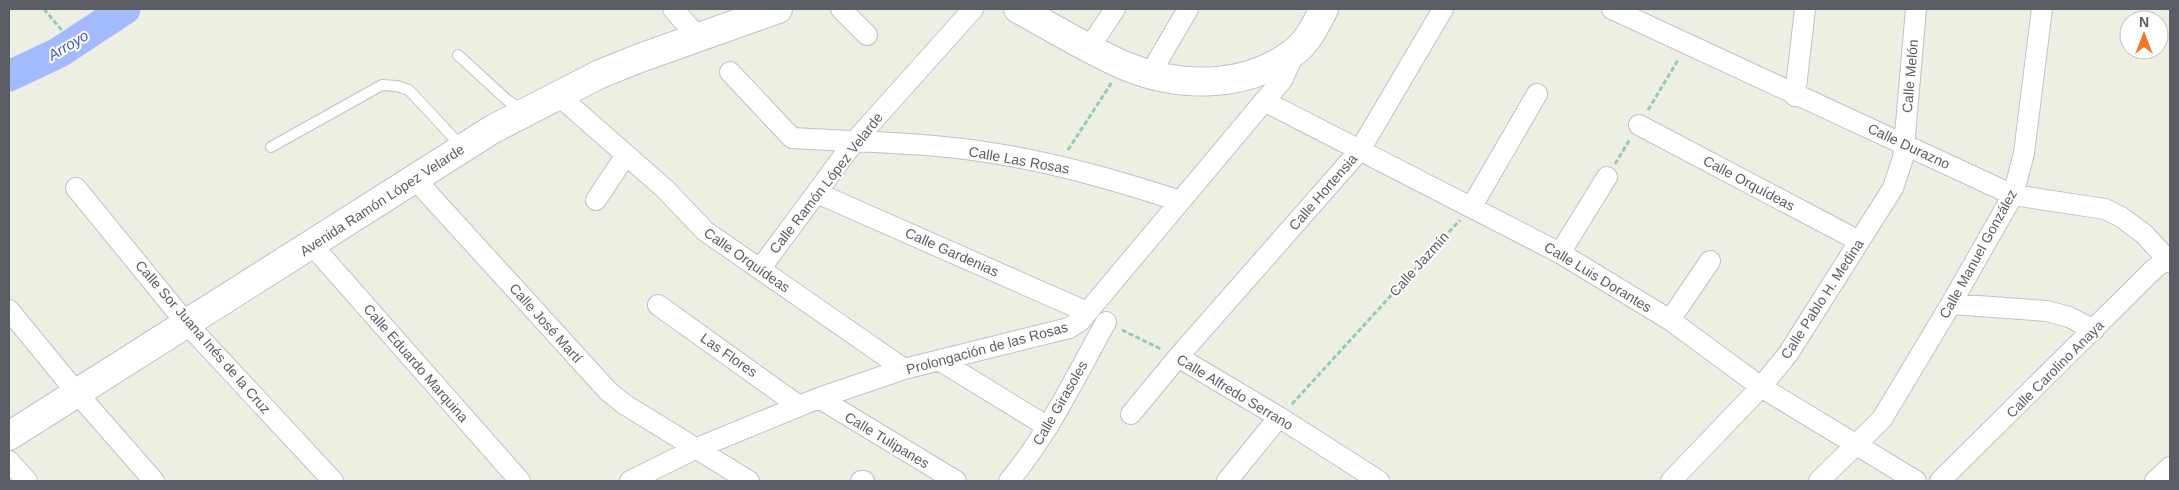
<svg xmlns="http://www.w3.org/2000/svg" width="2179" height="490" font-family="Arial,sans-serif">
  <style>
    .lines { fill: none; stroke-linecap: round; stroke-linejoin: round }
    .river { stroke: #a4baff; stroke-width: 31 }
    .lane-casing { stroke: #c0c0c8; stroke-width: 12 }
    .street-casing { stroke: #c0c0c8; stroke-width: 22 }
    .secondary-casing { stroke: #c0c1ca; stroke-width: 30 }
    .path { stroke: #96cab6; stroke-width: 3; stroke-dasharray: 5 2.5; stroke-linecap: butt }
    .lane { stroke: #fff; stroke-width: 10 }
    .street { stroke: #fff; stroke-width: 20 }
    .secondary { stroke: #fff; stroke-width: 28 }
    .labels { text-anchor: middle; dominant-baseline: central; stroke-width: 4; stroke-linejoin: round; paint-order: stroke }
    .street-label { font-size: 14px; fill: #5b5d65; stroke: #fff }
    .water-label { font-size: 15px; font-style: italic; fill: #3d55cc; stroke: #fff }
  </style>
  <rect width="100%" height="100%" fill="#eeefe3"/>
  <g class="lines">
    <path class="river" d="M9 76 58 53 125 9"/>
    <g class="lane-casing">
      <path id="lane" d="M458 55 507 100 524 111
        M271 147 382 85 397 86 409 90 462 147"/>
    </g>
    <g class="street-casing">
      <path id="street" d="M673 9 698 37
        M841 9 867 35
        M1612 9 2013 195 2105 209 2121 217 2144 234 2170 262
        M1089 48 1115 9
        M730 72 792 138C858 142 926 142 992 153 1057 163 1118 181 1180 201
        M1150 74 1188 9
        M558 95 665 189 705 231 904 369
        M1795 96 1805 9
        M1264 101 1560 253 1670 320 1761 387 1916 481
        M1639 125 1859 241
        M414 178 608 391 624 404 749 481
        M76 188 187 324 333 481
        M817 193 1087 312
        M596 200 626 155
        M1472 206 1537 94
        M312 245 520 481
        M1560 253 1607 177
        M760 269 854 142 973 9
        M1951 304 2047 311 2069 317 2094 330
        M658 305 799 406
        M9 310 77 393 154 481
        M1670 320 1710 261
        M1178 357 1279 417 1379 481
        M939 360 1048 427
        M819 398 956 481
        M1131 414 1178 357 1360 150 1443 9
        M9 461 27 481
        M630 481 695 449 819 398 904 369 1069 328 1080 321 1282 80 1295 52
        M861 481H864
        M1009 481C1049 433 1076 376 1106 322
        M1227 481 1279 417
        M1671 481 1761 387 1788 354 1893 188 1903 158 1916 9
        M1819 481 1882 419 1951 304 2013 195 2024 153 2042 9
        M1940 481 2155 268 2170 257
        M2155 481 2170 467"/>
    </g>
    <g class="secondary-casing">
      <path id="secondary" d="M1018 9C1053 28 1087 49 1123 65 1177 88 1245 90 1294 52 1308 42 1316 24 1324 9
        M9 436 493 129 600 74 640 58 778 9"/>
    </g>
    <path class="path" d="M44 9 64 33
      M9 61 14 66
      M1648 110 1678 60
      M1068 150 1112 82
      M1615 164 1630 139
      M1122 330 1161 349
      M1292 404 1460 220"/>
    <use href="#lane" class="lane"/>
    <use href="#street" class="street"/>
    <use href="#secondary" class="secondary"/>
  </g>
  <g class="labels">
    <g class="street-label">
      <text transform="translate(1910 76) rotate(-85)">Calle Melón</text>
      <text transform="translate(1909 146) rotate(25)">Calle Durazno</text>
      <text transform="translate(1019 160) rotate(10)">Calle Las Rosas</text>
      <text transform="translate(826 183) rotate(-52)">Calle Ramón López Velarde</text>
      <text transform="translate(1749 183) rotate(28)">Calle Orquídeas</text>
      <text transform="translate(1323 192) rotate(-49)">Calle Hortensia</text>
      <text transform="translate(382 200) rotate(-33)">Avenida Ramón López Velarde</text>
      <text transform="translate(952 252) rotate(24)">Calle Gardenias</text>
      <text transform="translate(1978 254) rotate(-61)">Calle Manuel González</text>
      <text transform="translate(747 260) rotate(35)">Calle Orquídeas</text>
      <text transform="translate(1419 264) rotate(-48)">Calle Jazmín</text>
      <text transform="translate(1598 277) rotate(31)">Calle Luis Dorantes</text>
      <text transform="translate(1822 299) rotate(-57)">Calle Pablo H. Medina</text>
      <text transform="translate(546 323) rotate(48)">Calle José Martí</text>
      <text transform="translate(203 337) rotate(49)">Calle Sor Juana Inés de la Cruz</text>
      <text transform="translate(987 348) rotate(-15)">Prolongación de las Rosas</text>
      <text transform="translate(729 355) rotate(35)">Las Flores</text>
      <text transform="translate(416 363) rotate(49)">Calle Eduardo Marquina</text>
      <text transform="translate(2055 369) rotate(-45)">Calle Carolino Anaya</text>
      <text transform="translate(1235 392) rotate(31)">Calle Alfredo Serrano</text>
      <text transform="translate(1060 403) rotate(-60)">Calle Girasoles</text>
      <text transform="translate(887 440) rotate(31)">Calle Tulipanes</text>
    </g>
    <g class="water-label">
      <text transform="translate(68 45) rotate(-31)">Arroyo</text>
    </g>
  </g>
  <rect width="2179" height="490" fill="none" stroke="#5b5d65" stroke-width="20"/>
  <g transform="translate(2144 35)"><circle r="24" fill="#ffffff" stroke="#bdbec1"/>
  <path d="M0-4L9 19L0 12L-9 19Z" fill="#f67723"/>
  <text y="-8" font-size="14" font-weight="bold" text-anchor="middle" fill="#5b5d65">N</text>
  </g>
</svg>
